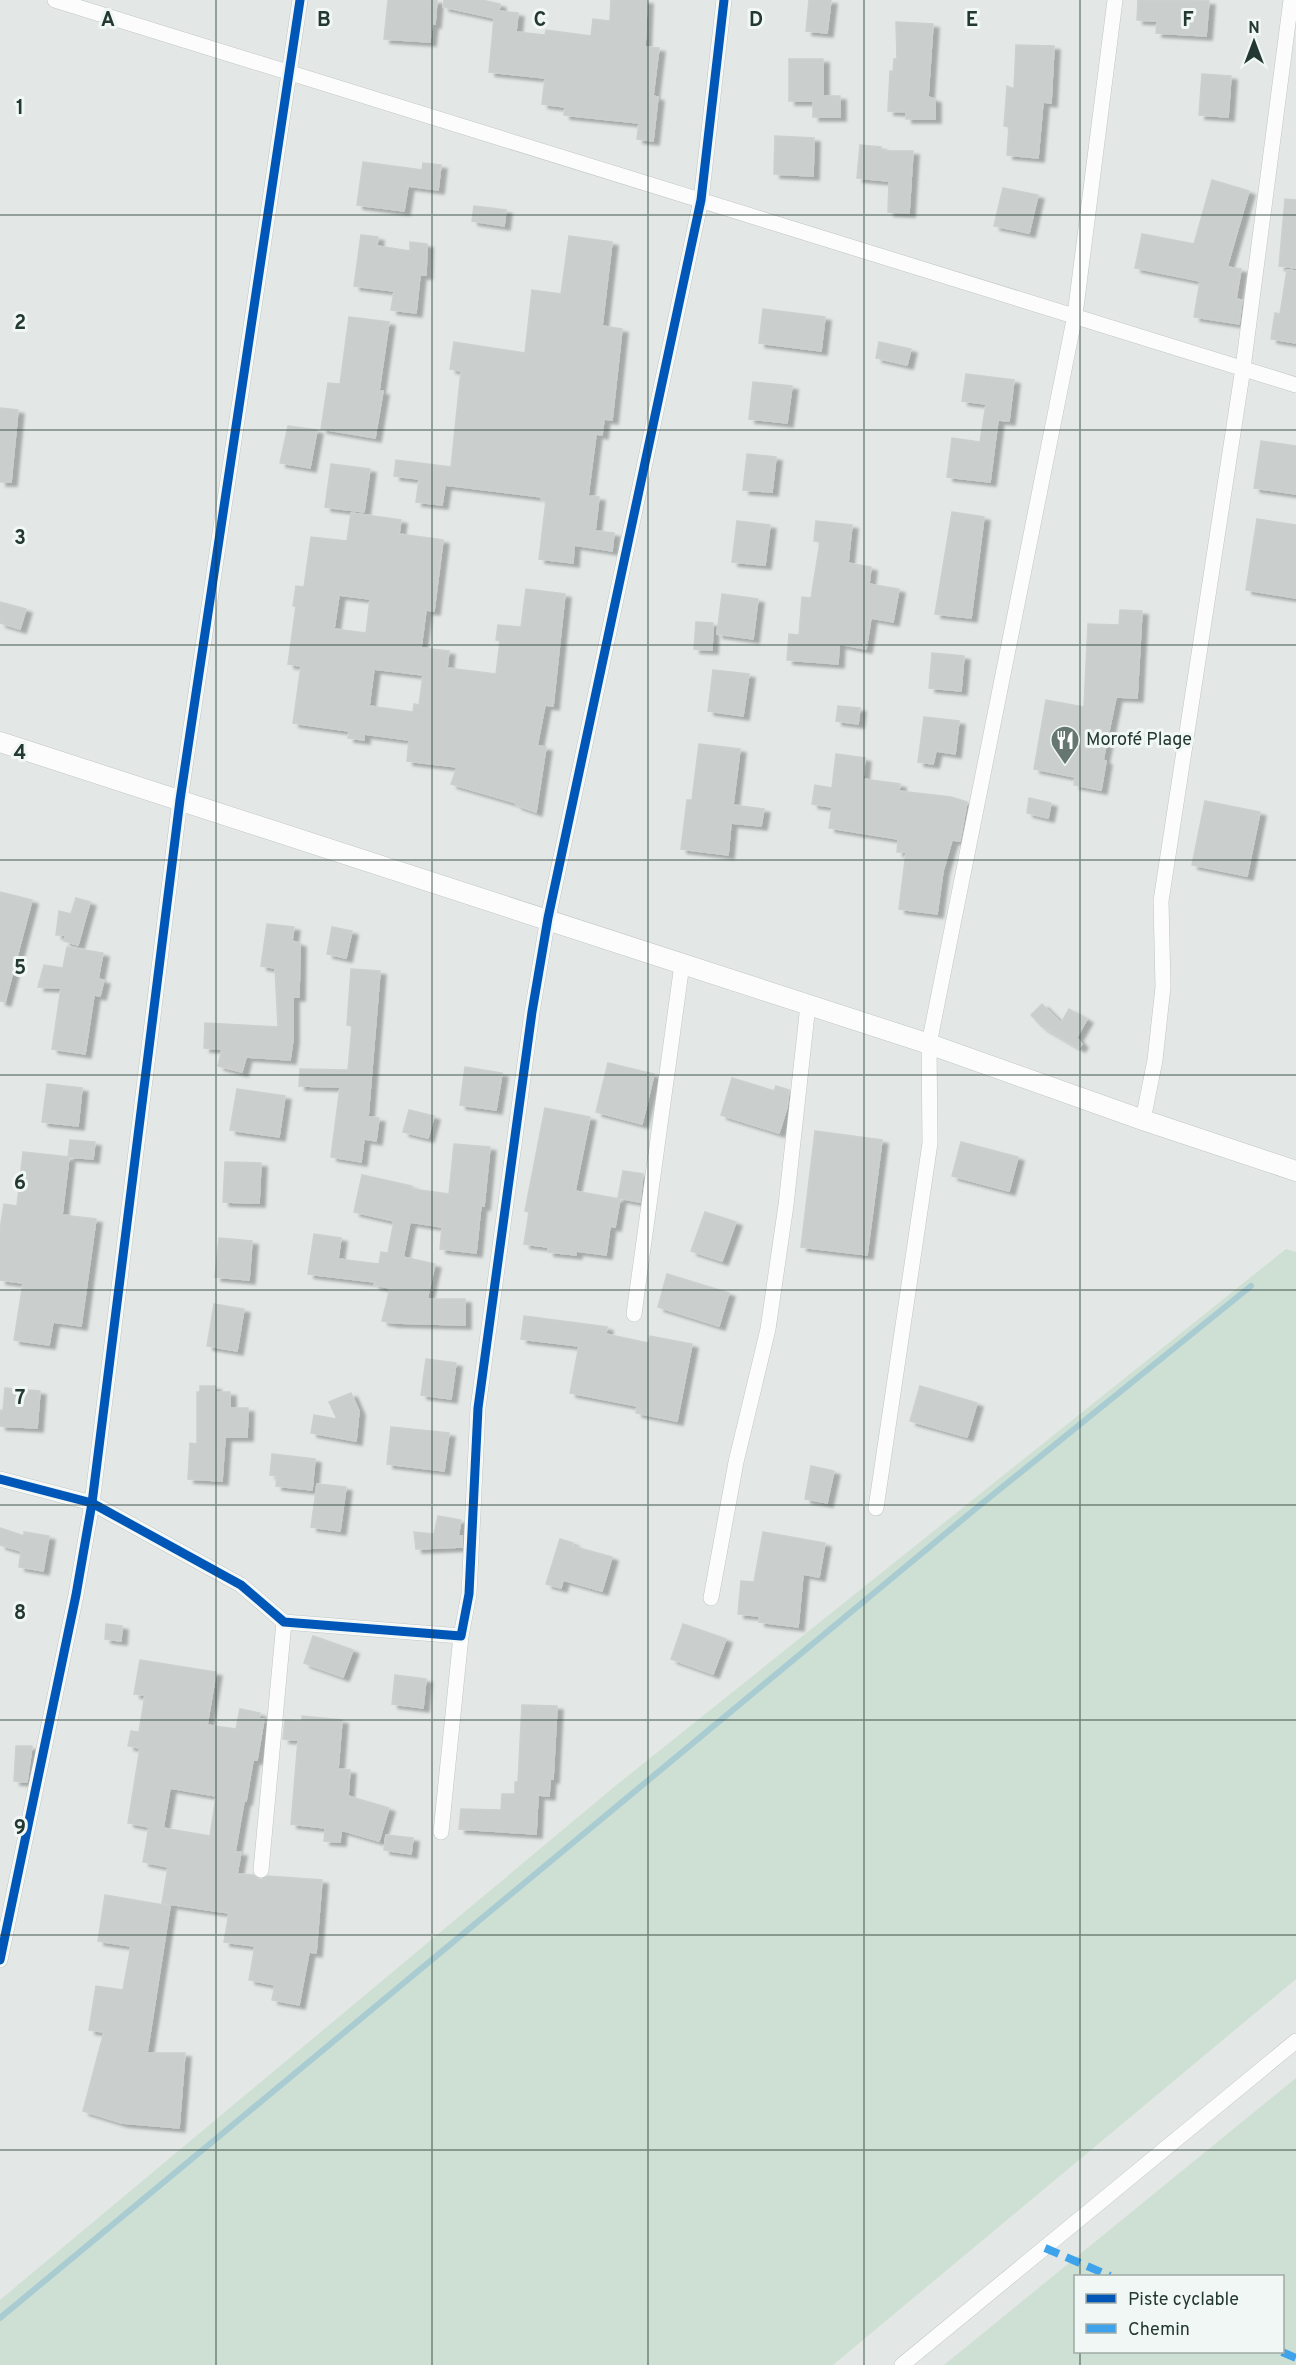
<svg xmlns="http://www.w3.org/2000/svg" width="1296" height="2365" font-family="Overpass,sans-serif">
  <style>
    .green { fill: #cedfd3; fill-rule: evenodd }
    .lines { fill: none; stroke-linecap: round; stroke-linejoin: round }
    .stream { stroke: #a8ccd2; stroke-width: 6 }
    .building { fill: #cacfcd; stroke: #ccd0ce; stroke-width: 1.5; fill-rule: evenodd; filter: url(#shadow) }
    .minor-casing { stroke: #c0c5c3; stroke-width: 16 }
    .tertiary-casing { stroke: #c0c5c3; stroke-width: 21 }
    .minor { stroke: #fbfcfb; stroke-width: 15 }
    .tertiary { stroke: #fbfcfb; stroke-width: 20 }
    .quiet { stroke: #3ea3eb; stroke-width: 8; stroke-dasharray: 15 8; stroke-linecap: butt }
    .cycleway-casing { stroke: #f1f7f4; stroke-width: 13 }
    .cycleway { stroke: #0057b8; stroke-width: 9 }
    .grid { fill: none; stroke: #233832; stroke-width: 1.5; stroke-opacity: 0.55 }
    .labels { text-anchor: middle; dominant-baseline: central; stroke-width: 6; stroke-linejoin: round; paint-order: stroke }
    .poi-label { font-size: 18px; fill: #233832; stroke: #f1f7f4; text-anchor: start }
    .grid-label { font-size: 20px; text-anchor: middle; font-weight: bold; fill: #233832; stroke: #f1f7f4; stroke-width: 6; stroke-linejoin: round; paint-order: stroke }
  </style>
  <defs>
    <filter id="shadow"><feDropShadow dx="6" dy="4" stdDeviation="1.5" flood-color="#0004"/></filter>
  </defs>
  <rect width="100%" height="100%" fill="#e3e8e6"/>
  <path class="green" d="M1286 1249 1296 1252V1979L833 2365H0V2300L614 1787Z
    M1296 2078V2365H944ZM1282 2276V2352H1076V2276Z"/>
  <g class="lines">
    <path class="stream" d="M0 2318 974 1510 1251 1286"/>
  </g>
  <path class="building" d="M388 0H437L435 24H432L430 42 384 39Z
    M444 0H482L500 4 499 11 518 13 516 32 545 35 546 30 591 36 593 19 610 21 611 0H647L645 47 659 48 653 96 658 97 653 141 637 139 639 123 564 115 565 107 542 104 545 78 489 72 494 18 443 7Z
    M809 0H831L827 33 806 31Z
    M1138 0 1209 1 1206 36 1156 33 1157 21 1137 20Z
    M896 22 933 24 928 97 935 99V119H906V112L888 111 890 71 893 72 894 59H897Z
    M1016 45 1054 46 1051 103 1043 102 1038 158 1007 155 1009 127 1004 126 1007 86 1014 89Z
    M789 59H823V96H840V117H813V101H789Z
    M1202 74 1231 76 1228 117 1199 115Z
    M775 136 814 138 813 176 774 174Z
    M860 145 881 147V151H913L909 213 888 212 889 181 857 178Z
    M363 162 422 170 423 163 441 165 438 190 408 186 404 211 357 205Z
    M1212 180 1249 191 1227 267 1241 269 1236 299 1242 300 1239 324 1194 317 1200 281 1135 268 1142 234 1194 244Z
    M1003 188 1038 195 1029 233 994 226Z
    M1285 199 1296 200V268L1279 266Z
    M474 206 506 210 504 226 472 221Z
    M361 235 378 237 377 246 410 251V242L427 244 426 275H420L416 313 391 310 394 291 354 286Z
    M569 236 612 242 602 326 622 329 612 420 604 419 602 435 596 434 588 496 599 497 595 531 614 533 612 551 574 545 573 563 539 559 546 501 541 500 542 497 445 485 442 505 416 502 419 479 394 476 396 460 451 467 461 371 450 369 454 342 525 353 532 290 561 294Z
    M1287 270 1296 271V343L1271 339 1275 313 1280 314Z
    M763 309 825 317 821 351 759 343Z
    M349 317 389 322 379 391H383L375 438 321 429 328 383 340 384Z
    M879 342 911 349 907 365 876 358Z
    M966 374 1014 380 1009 421 998 420 990 482 947 477 952 438 980 442 986 404 962 401Z
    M753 382 792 386 787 423 749 419Z
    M0 408 18 410 11 482H0Z
    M288 426 317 430 310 468 280 463Z
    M1261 441 1296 446V494L1254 488Z
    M747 454 776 457 772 492 743 490Z
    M331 464 370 469 364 512 325 507Z
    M952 512 984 517 971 618 935 614Z
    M351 513 401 520 399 534 443 540 434 611 426 610 421 648 449 651 447 668 496 674 500 641 496 640 498 625 521 627 526 589 565 594 553 706 545 705 537 746 546 747 536 812 516 805V803L451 784 457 767 407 761 409 740 364 734V740L348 738 349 731 293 723 301 666 288 664 296 606H293L296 586 304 587 311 537 347 541ZM339 595 370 599 366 633 334 629ZM374 669 423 675 419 705 414 704 413 712 369 706Z
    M1257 519 1296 525V598L1246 590Z
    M737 521 770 525 765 565 732 562Z
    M816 521 852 525 848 563 871 567 869 584 899 589 893 622 871 618 866 649 839 644 838 664 787 660 789 634 799 635 802 597 811 598 820 542 814 541Z
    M722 594 758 599 753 639 717 634Z
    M0 602 26 609 20 629 0 623Z
    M1120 610 1142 611 1137 698 1116 697 1103 760 1106 761 1101 790 1074 785 1075 777 1034 769 1046 700 1084 707 1088 624 1119 625Z
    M696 622 713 623 712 650 694 649Z
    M932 653 964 656 961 691 929 688Z
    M713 670 749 674 743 716 708 711Z
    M838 706 860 708 858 724 836 721Z
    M924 717 959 721 955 754 936 751 933 764 918 762Z
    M699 744 740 749 733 805 764 809 761 826 731 823 728 855 681 849 687 800H692Z
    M836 754 865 758 863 779 900 784 899 791 951 797 967 802 960 841 952 840 943 871 937 914 899 909 906 852H897L898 839 829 828 832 807 812 804 815 785 832 788Z
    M1029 798 1051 803 1048 818 1027 813Z
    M1205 801 1260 812 1247 876 1192 865Z
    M0 892 32 900 5 1002 0 1001Z
    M76 898 90 902 78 945 64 941 66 935H56L59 911 71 914Z
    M267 924 294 927 292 941 300 943 299 997H293V1039L290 1060 246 1057 242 1072 218 1066 222 1049 204 1048 205 1023 278 1027 275 968 261 966Z
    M332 927 352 931 346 958 327 954Z
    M67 947 103 953 98 979 104 980 100 996 94 995 85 1054 52 1049 61 988 38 987 44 965 63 968Z
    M351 969 380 971 368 1117 379 1118 376 1141 364 1139 361 1162 331 1157 340 1087 299 1086 300 1069 348 1070 352 1026 347 1025Z
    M1042 1004 1061 1023 1069 1009 1087 1019 1077 1037 1073 1034 1082 1044 1079 1048 1041 1026 1031 1015Z
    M608 1063 654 1074 642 1124 596 1112Z
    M465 1067 502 1073 496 1110 460 1105Z
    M732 1078 774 1091 776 1086 789 1090 787 1107 779 1133 721 1115Z
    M47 1084 82 1088 78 1126 42 1122Z
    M237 1089 285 1096 279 1137 230 1130Z
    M545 1108 590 1117 575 1191 620 1199 615 1227 610 1226 606 1255 576 1251V1255L548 1252V1247L524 1244 529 1212 525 1211Z
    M409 1110 434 1116 428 1138 403 1132Z
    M815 1131 882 1140 867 1255 801 1247Z
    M70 1140 95 1142 93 1159 68 1157Z
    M961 1142 1018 1157 1009 1191 952 1176Z
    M454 1144 490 1147 484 1206 481 1205 476 1253 440 1249 442 1227 410 1222 403 1257 435 1264 427 1299H465V1325L393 1323 382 1321 390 1288 374 1285 375 1282 308 1274 314 1234 341 1238 338 1259 379 1264 381 1252 388 1253 394 1221 354 1212 362 1175 412 1186V1189L449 1194Z
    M23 1152 69 1157 62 1215 96 1219 81 1326 53 1322 49 1345 14 1340 23 1283 0 1280V1229L4 1204 17 1206Z
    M225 1162 261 1163 259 1203 223 1202Z
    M623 1171 643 1174 640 1202 618 1198Z
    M705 1212 736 1222 722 1261 691 1251Z
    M219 1238 252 1241 249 1280 215 1277Z
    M667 1274 729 1293 719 1326 658 1307Z
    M214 1304 244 1309 237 1351 207 1346Z
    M524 1316 607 1327 606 1334 648 1343 650 1336 692 1344 677 1421 636 1413 637 1406 570 1393 579 1346 521 1339Z
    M426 1359 456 1363 451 1399 421 1395Z
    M200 1386H215V1392H230V1408H248L247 1437H225L222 1481 188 1479 190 1443 197 1444V1392H200Z
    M920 1386 977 1403 967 1437 910 1421Z
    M5 1388 40 1391 37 1428 0 1426V1410L3 1411Z
    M351 1393 359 1411 356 1441 311 1433 314 1415 337 1419 329 1402Z
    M391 1427 449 1433 444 1471 387 1464Z
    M272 1454 315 1459 312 1490 276 1486 277 1476 270 1475Z
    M811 1466 834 1471 827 1503 805 1499Z
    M317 1484 346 1487 340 1531 311 1527Z
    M438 1516 461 1520 458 1536H462V1547L416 1549 414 1532 434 1534Z
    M0 1528 24 1536V1532L49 1536 43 1571 19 1567 21 1551 0 1545Z
    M763 1532 825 1543 819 1577 803 1574 798 1627 759 1622V1616L738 1614 741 1581 754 1582Z
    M560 1539 573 1543 572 1546 612 1557 602 1591 563 1580 561 1588 546 1584Z
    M106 1624 122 1626 121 1641 105 1639Z
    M683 1624 726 1639 713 1674 671 1659Z
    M313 1636 353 1650 343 1677 304 1663Z
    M140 1660 216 1672 207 1725 236 1729 240 1709 260 1713 259 1719H264L257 1760H253L246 1801H244L235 1852H241L237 1874 253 1875 261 1880 268 1876 322 1880 316 1953 309 1952 299 2005 272 2000 275 1985 249 1980 255 1946 224 1942 229 1913 162 1903 168 1867 143 1862 149 1827 128 1823 140 1748 128 1746 131 1731 139 1732 145 1695 134 1694ZM170 1788 216 1796 210 1836 163 1828Z
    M395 1675 426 1679 423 1708 392 1704Z
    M522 1705 557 1706 553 1779H550L549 1796 538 1795 536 1834 459 1829 461 1809 501 1810 502 1794H515V1782H518Z
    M302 1716 342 1720 338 1769 350 1770 348 1796 389 1808 379 1841 341 1830 340 1842 324 1841 325 1828 291 1824 298 1740 283 1739 285 1720 302 1721Z
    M16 1746H32L27 1782 14 1781Z
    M386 1835 413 1838 411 1854 384 1850Z
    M105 1895 170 1906 147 2053H185L179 2128 122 2123 83 2111 104 2032 89 2030 96 1986 123 1990 131 1946 98 1941Z"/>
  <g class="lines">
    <g class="minor-casing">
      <path id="minor" d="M55 0C468 132 883 254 1296 385
        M1143 1120 1155 1060 1163 987 1161 901 1243 368 1291 0
        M634 1314 682 964
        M0 1479 92 1503 241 1585 284 1622 461 1636 469 1594 478 1408 532 1012 548 918 701 200 724 0
        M876 1508 930 1143 929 1044 1075 315 1115 0
        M711 1598 736 1462 768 1329 786 1205 808 1005
        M441 1832 461 1636
        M261 1870 284 1622
        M0 1960 76 1595 92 1503 180 800 300 0
        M902 2365 1296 2041"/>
    </g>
    <g class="tertiary-casing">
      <path id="tertiary" d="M0 742 929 1044 1143 1120 1296 1171"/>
    </g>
    <use href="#minor" class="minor"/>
    <use href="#tertiary" class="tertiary"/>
    <path class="quiet" d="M1045 2248 1110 2276
      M1282 2352 1296 2358"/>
    <g class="cycleway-casing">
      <path id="cycleway" d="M0 1479 92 1503 241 1585 284 1622 461 1636 469 1594 478 1408 532 1012 548 918 701 200 724 0
        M0 1960 76 1595 92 1503 180 800 300 0"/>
    </g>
    <use href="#cycleway" class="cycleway"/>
  </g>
  <path class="grid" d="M216 0V2365M432 0V2365M648 0V2365M864 0V2365M1080 0V2276M0 215H1296M0 430H1296M0 645H1296M0 860H1296M0 1075H1296M0 1290H1296M0 1505H1296M0 1720H1296M0 1935H1296M0 2150H1296M1080 2352V2365"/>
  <defs>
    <g id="restaurant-pin" transform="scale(1.5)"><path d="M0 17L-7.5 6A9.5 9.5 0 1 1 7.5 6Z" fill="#667671" stroke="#f1f7f4"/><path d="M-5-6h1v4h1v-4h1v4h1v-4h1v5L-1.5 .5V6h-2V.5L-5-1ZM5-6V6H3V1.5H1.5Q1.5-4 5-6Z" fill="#fff"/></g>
  </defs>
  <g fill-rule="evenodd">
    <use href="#restaurant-pin" x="1065" y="740"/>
  </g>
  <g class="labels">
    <g class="poi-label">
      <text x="1086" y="740">Morofé Plage</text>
    </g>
  </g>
  <g class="grid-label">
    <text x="108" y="26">A</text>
    <text x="324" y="26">B</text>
    <text x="540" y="26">C</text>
    <text x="756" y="26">D</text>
    <text x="972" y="26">E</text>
    <text x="1188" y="26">F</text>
    <text x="20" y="114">1</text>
    <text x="20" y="329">2</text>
    <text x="20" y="544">3</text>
    <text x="20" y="759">4</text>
    <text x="20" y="974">5</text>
    <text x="20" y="1189">6</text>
    <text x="20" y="1404">7</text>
    <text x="20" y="1619">8</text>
    <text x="20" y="1834">9</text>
  </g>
  <rect x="1074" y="2275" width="210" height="78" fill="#f1f7f4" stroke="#9faba6" stroke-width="1.5"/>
  <rect x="1086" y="2294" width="30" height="9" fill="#0057b8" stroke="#9faba6" stroke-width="1.5"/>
  <text x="1128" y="2305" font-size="18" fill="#233832">Piste cyclable</text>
  <rect x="1086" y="2324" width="30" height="9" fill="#3ea3eb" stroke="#9faba6" stroke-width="1.5"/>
  <text x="1128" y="2335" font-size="18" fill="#233832">Chemin</text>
  <g transform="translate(1254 42)" stroke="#f1f7f4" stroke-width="4.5" paint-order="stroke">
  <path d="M0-4.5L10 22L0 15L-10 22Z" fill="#233832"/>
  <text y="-9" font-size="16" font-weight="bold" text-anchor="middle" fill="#233832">N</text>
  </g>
</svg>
